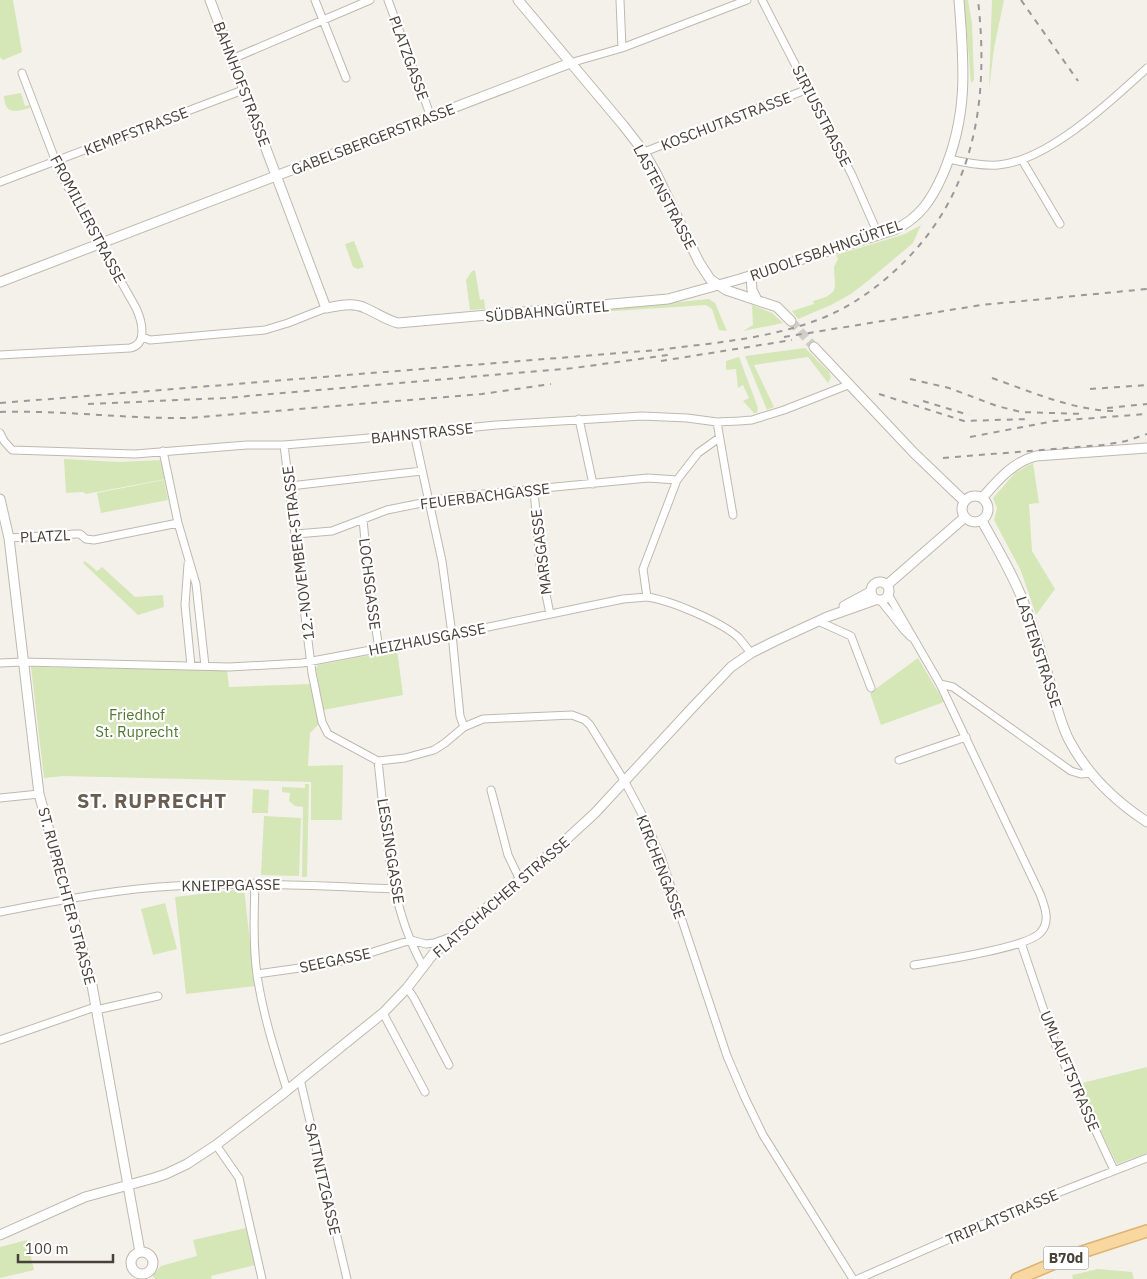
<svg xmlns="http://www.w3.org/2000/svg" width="1147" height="1279" font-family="'IBM Plex Sans',sans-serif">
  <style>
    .green { fill: #d5e6b7 }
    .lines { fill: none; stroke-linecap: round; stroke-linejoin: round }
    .tertiary-tunnel { stroke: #d2cec7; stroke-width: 9; stroke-dasharray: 9 4.5; stroke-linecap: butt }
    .minor-casing { stroke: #c0b8ae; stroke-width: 9 }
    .tertiary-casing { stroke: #c0b8ae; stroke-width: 11 }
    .primary-casing { stroke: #ddb370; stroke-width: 14 }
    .minor { stroke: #fff; stroke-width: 7 }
    .tertiary { stroke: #fff; stroke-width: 9 }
    .primary { stroke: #f8d7a0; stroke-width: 11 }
    .rail { stroke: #999; stroke-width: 2; stroke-dasharray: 6 6; stroke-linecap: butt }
    .labels { text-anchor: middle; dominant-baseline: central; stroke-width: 4.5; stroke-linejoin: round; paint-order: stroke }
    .shield { fill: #fff; stroke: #7f7a74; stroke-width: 1 }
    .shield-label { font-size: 14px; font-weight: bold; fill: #484139 }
    .street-label { font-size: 15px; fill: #484139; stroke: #fff }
    .park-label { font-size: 15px; fill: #51772f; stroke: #fff }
    .district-label { font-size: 20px; font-weight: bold; letter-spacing: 1px; fill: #6a5e51; stroke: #fff }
  </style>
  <rect width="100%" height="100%" fill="#f4f1eb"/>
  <path class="green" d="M0 0H13L22 52 3 60 0 57Z
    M964 0H968L972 24 974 80 971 83Z
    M992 0H1004L994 48 989 90Z
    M21 93 25 106 29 105 30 108C15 112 5 115 4 96Z
    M921 225 913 243 869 280 851 294 831 305 798 319 792 311 814 304 813 301 826 297 833 292 835 287 834 267 838 259 836 255 905 234Z
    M354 241 364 267 358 269 353 267 345 244Z
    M475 270 480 300 484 299 485 309 470 310 466 280 472 271Z
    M709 299 715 303 727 331 719 330 712 309 706 305 614 311H591Z
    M752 305 772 313 783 323 743 331 753 325Z
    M805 348 829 372 831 377 828 383 808 357 754 365 774 407 767 410 745 356Z
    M739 357 758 408 757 413H754L743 401 749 398 743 385 738 388 736 369 726 370V361Z
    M64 459 118 462 162 460 166 479 86 494 83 492 66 493Z
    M1033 463 1039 503 1029 504 1032 551 1055 589 1036 615 1021 571 994 520 997 508 993 498 1016 472Z
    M164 480 168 500 101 513 97 493Z
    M85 561 97 571 102 567 135 597 163 595 164 607 138 615 83 563Z
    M397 650 403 695 323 710 316 668 318 665Z
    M918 658 944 702 881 725 870 693Z
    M31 667 227 670 229 687 311 684 319 724 310 733 308 766 343 765 342 820H311V782L64 776 44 778Z
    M305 784H309L307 877H302L303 807 295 806 289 801 290 793 282 792V787L305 788Z
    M253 789 269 790 268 813H252Z
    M264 816 301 818 299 876 261 875Z
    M244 889 255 986 186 994 175 897Z
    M165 903 177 949 153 955 141 909Z
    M1147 1067V1153L1117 1164 1078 1084Z
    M246 1228 255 1265 211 1276 212 1279H154L153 1275 161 1266 197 1256 193 1240Z
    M27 1240 34 1270 0 1278V1247Z
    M1098 1269 1132 1272 1134 1279H1073L1072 1275Z"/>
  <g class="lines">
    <path class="tertiary-tunnel" d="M791 321 814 347"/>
    <g class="minor-casing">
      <path id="minor" d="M315 0 346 78
        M388 0 431 117
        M620 0 622 48
        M762 0 852 175 878 234
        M232 59 370 0
        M570 63 622 48 747 0
        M644 152 808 89
        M949 159C966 163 982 166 998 165 1048 161 1111 101 1147 68
        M1022 160 1060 224
        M0 182 243 90
        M142 337 150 340 162 339 265 330 288 323 326 308
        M0 355 130 348C148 344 142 321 136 308L61 175 22 73
        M579 419 593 484
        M717 422 733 515
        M0 433 4 441 12 450 135 454 247 445H284L358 439 496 425 642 416 687 418 717 422 739 421 752 420 784 410 848 385
        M414 433 442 561 452 634 460 716 464 727
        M284 445 312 673 322 722 328 734 378 761 405 758 434 750 445 743 464 727 483 719 572 715 585 720 590 725 625 782 643 816 661 857 727 1056 745 1098 763 1135 853 1279
        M163 451 178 523 196 584 205 666
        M290 486 422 471
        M534 489 540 565 550 614
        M363 520 370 590 379 649
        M296 534 332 531 387 510 452 497 648 478 677 480
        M9 538 76 534H80L86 539 94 540 178 523
        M188 564 185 605 191 666
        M889 596 940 684 1040 894C1045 907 1051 922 1040 933 1026 948 938 961 914 965
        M647 597C670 600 722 622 739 638 743 643 747 648 751 653
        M881 601 904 630 911 637
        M818 621 851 636 871 688
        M0 663 23 662 230 667 302 663 445 636 623 599 647 597 643 569 677 480 698 453 719 438
        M940 684 953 687 1071 771 1081 774 1091 773
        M899 760 966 737
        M378 761C386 829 388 905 423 966
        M491 790 508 855 520 880
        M0 798 39 794
        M255 883C254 913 253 945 257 975 263 1015 275 1052 287 1090
        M0 912C57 901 115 889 174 886 248 882 321 886 395 889
        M1021 943 1056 1046 1114 1170
        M257 974 328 964 354 958 411 940 426 944 434 943 451 937
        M407 988 414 998 449 1065
        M96 1010 158 996
        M383 1013 425 1092
        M0 1040 95 1007
        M300 1079 347 1279
        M216 1145 239 1178 262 1279
        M858 1279 1029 1204 1147 1158"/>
    </g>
    <g class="tertiary-casing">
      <path id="tertiary" d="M210 0 326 308C339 306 353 302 365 308 377 313 386 320 398 323L668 299 740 279 894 230C920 218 932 199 943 174 969 114 964 63 959 0
        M518 0 623 125 644 152 656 173 699 262 710 279 726 290 777 307 791 321
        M751 276 752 290 757 300
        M0 282 570 63
        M814 347 914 453 964 501
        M962 509a13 13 0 1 1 26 0a13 13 0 1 1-26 0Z
        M983 497C998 480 1013 462 1036 456L1147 448
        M0 499 9 538 39 794 92 985 140 1252
        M982 521C997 548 1014 576 1025 606 1034 628 1041 651 1048 675 1054 696 1059 720 1069 740 1087 774 1115 801 1147 822
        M871 591a9 9 0 1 1 18 0a9 9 0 1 1-18 0Z
        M887 585 965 517
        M844 606 870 592
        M0 1235 85 1197 154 1178 166 1174 187 1164 216 1145 280 1096 383 1013 407 988 434 953 558 847 595 813 692 708 731 667 751 653 775 641 827 617 875 600
        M131 1263a11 11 0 1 1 22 0a11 11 0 1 1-22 0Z"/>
    </g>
    <g class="primary-casing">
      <path id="primary" d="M1017 1279 1076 1254 1147 1231"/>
    </g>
    <use href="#minor" class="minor"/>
    <use href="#tertiary" class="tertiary"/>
    <use href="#primary" class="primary"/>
    <path class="rail" d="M1021 0 1078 81
      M784 337 981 305 1147 289
      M661 361 792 340
      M992 378C1032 392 1072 410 1114 411
      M910 379 949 388 997 406 1021 412 1084 414
      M1090 389 1147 385
      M879 394 964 421 1029 419
      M923 401 969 415
      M0 403 657 350C712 343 769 339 820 319 851 307 880 286 904 262 976 190 989 98 978 0
      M88 404 225 398 574 368 668 355
      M1107 408 1147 404
      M0 412C63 410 126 419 189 418L482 394 551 384
      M970 437 1054 421 1147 414
      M943 458 1103 445 1126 441 1147 434"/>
  </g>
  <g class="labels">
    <rect class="shield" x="1043.5" y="1246.5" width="45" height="23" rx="4"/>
    <g class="shield-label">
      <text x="1066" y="1258">B70d</text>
    </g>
    <g class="street-label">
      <text transform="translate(409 58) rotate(70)">PLATZGASSE</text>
      <text transform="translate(242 84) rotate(69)">BAHNHOFSTRASSE</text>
      <text transform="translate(822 116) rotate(63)">SIRIUSSTRASSE</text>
      <text transform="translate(726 121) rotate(-21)">KOSCHUTASTRASSE</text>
      <text transform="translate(136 131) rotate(-21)">KEMPFSTRASSE</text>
      <text transform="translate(373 139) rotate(-21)">GABELSBERGERSTRASSE</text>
      <text transform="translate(665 197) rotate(62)">LASTENSTRASSE</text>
      <text transform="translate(88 219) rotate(62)">FROMILLERSTRASSE</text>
      <text transform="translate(826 250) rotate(-19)">RUDOLFSBAHNGÜRTEL</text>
      <text transform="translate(547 311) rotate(-5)">SÜDBAHNGÜRTEL</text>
      <text transform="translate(422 433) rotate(-6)">BAHNSTRASSE</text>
      <text transform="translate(485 496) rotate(-7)">FEUERBACHGASSE</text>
      <text transform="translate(45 536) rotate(-3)">PLATZL</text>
      <text transform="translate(541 552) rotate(-97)">MARSGASSE</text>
      <text transform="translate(298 553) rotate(-97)">12.-NOVEMBER-STRASSE</text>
      <text transform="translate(370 584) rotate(83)">LOCHSGASSE</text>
      <text transform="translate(427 639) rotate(-11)">HEIZHAUSGASSE</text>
      <text transform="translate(1039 652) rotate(72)">LASTENSTRASSE</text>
      <text transform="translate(391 851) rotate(81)">LESSINGGASSE</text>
      <text transform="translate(661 867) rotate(69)">KIRCHENGASSE</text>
      <text transform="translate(231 885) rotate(-1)">KNEIPPGASSE</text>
      <text transform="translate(67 896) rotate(75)">ST. RUPRECHTER STRASSE</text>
      <text transform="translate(501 897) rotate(-41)">FLATSCHACHER STRASSE</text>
      <text transform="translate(335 960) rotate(-12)">SEEGASSE</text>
      <text transform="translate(1070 1071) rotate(67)">UMLAUFTSTRASSE</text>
      <text transform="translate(323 1179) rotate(77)">SATTNITZGASSE</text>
      <text transform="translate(1002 1217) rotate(-23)">TRIPLATSTRASSE</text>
    </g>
    <g class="park-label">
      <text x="137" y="714">Friedhof<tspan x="137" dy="17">St. Ruprecht</tspan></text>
    </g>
    <g class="district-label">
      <text x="152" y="800">ST. RUPRECHT</text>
    </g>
  </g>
  <path d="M18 1254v8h95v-8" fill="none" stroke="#484139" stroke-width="2.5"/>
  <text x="25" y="1254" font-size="15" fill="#484139" stroke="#ffffff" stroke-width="4" paint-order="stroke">100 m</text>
</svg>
